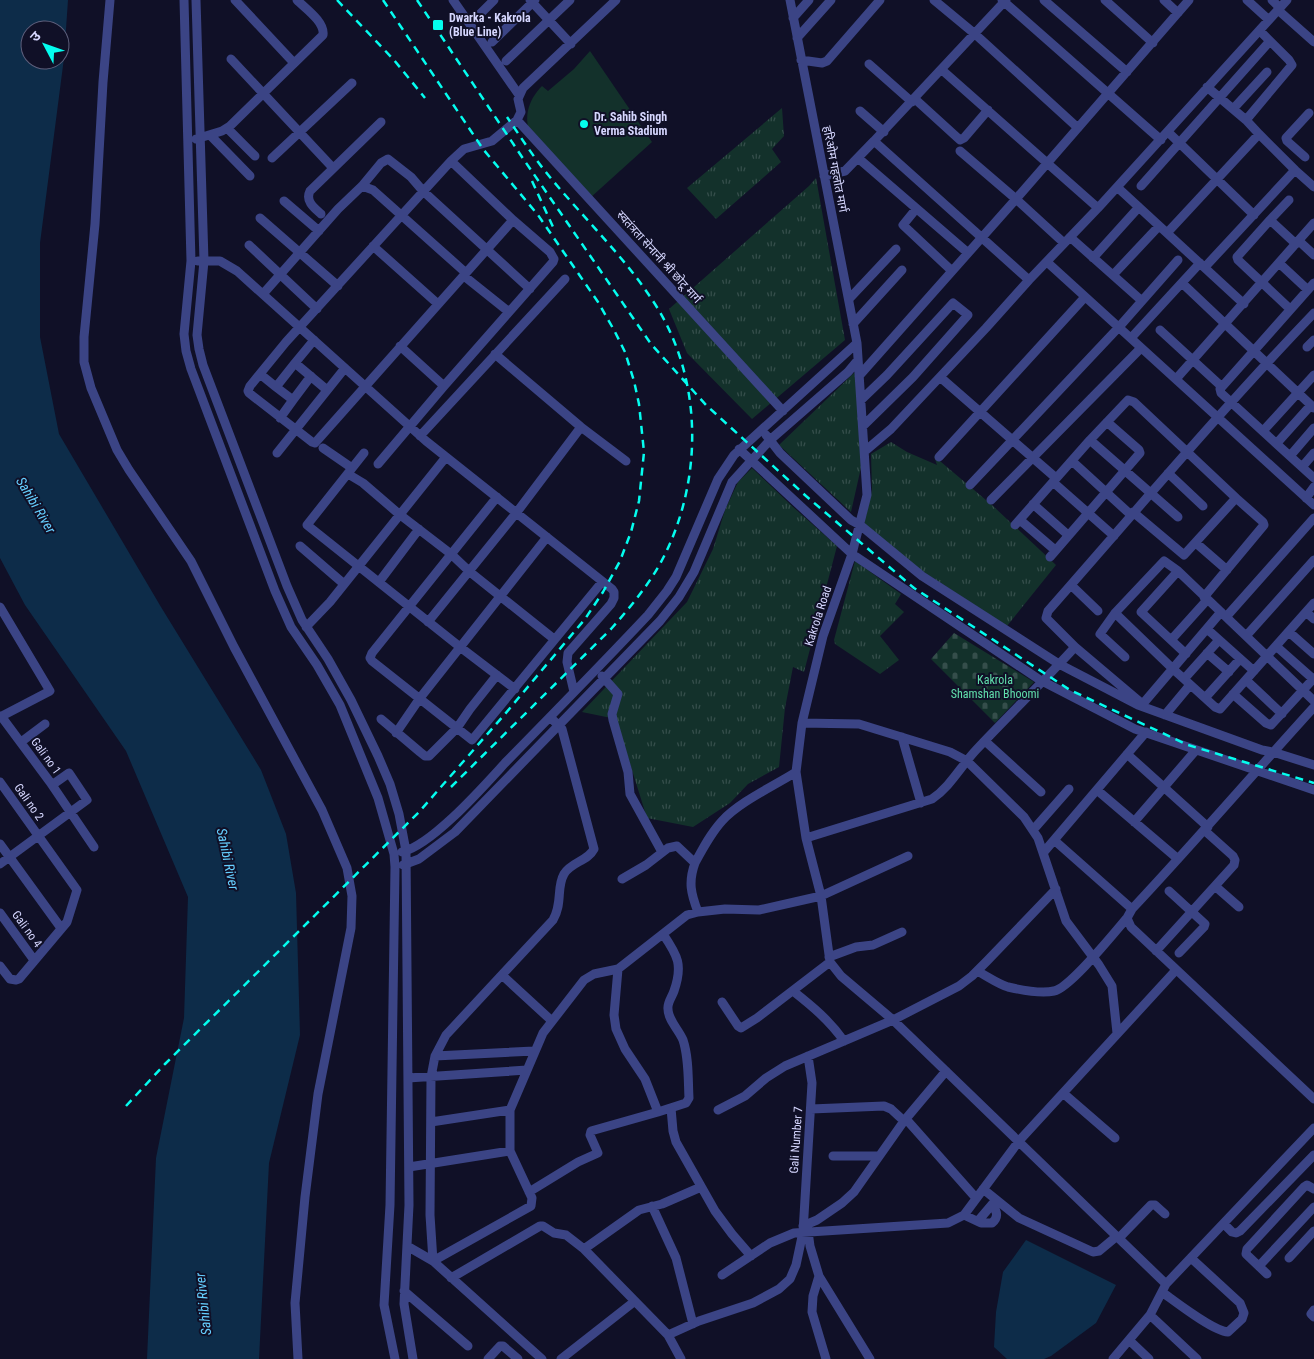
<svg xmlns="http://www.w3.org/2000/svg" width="1314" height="1359" font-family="'Roboto Condensed','Noto Sans Devanagari',sans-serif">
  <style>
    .grass { fill: #13312b }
    .cemetery { fill: url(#cemetery-stones) }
    .park { fill: url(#park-tufts) }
    .water { fill: #0d2c49; fill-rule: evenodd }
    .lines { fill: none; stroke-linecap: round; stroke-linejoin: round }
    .minor { stroke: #3b4485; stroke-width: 9 }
    .rail { stroke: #04fdef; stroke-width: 2.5; stroke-dasharray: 8 6; stroke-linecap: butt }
    .poi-dot { fill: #04fdef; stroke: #101027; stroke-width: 2 }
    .labels { text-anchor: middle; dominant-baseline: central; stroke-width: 4; stroke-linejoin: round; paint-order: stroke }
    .poi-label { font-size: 12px; font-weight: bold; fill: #d6d7ff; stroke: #101027; text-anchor: start }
    .street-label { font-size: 12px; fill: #d6d7ff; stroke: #101027 }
    .park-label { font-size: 12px; fill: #61dfac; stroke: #101027 }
    .water-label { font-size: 14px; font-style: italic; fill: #65cefe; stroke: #101027 }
  </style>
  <defs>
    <pattern id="cemetery-stones" width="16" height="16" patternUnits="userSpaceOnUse" patternTransform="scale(1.25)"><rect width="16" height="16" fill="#13312b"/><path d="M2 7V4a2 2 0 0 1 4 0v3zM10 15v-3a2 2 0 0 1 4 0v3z" fill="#354e4b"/></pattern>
    <pattern id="park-tufts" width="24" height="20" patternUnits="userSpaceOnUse" patternTransform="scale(1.25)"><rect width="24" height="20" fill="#13312b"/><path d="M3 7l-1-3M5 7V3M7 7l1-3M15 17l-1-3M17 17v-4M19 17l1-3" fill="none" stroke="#354e4b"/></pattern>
  </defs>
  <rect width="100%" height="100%" fill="#101027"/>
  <path class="grass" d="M590 51 652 142 590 198 529 130C524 114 530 98 542 86L548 91 574 69Z"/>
  <path class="cemetery" d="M954 633 1034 682 995 723 931 659Z"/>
  <path class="park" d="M782 108 784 136 772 149 781 162 716 219 687 188Z
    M816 178 845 340 752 419 687 353 669 309 809 186Z
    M855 372 862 463 851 512 779 445Z
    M891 442 907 452 937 465 934 456 993 506 1056 565 1007 626 919 569 864 524 872 490 871 454Z
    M752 468 793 507 837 546 804 672 793 667 785 708 779 767 748 784 730 803 693 827 647 818 616 719 582 712 687 602 713 549 725 510 738 482Z
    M855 561 901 594 895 604 904 612 880 636 899 660 880 674 835 644 834 640Z"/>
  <path class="water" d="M0 0H68L64 58 40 243V337L59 434 161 607 261 770 286 834 296 893 300 1035 269 1163 259 1359H147L156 1158 184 1018 188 897 126 751 25 605 0 558ZM30 30H60V60H30Z
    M1026 1240 1116 1285 1096 1323 1051 1356 1044 1359H1007L994 1347 996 1312 1003 1272Z"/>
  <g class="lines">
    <path class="minor" d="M110 0 103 82 95 224 84 337V362L91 388 117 450 129 470 191 561 234 647 322 810 347 868 352 896 351 928 318 1094 305 1197 295 1303 298 1359
      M184 0 191 261 184 334 186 351 191 369 275 591 291 627 317 665 340 705 378 798 394 854 395 867 390 1205 384 1305 395 1359
      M196 0 204 261 197 335 199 349 203 365 287 586 302 620 328 659 351 700 378 756 390 784 399 814 406 851 409 1205 404 1304 413 1359
      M235 0 294 63
      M453 0 519 95
      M530 0 571 44
      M790 0 857 343 867 495 852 554 823 636 802 723 796 772 806 838 821 896 830 962 841 976 893 1020 1166 1284
      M934 0 975 34 1078 128
      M1002 0 1161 140
      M1044 0 1127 72
      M1105 0 1153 43
      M1164 0 1178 13
      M1247 0 1269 20
      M1272 0 1280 8
      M1278 10 1314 42
      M476 18 494 0
      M793 18 809 0
      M797 38 831 0
      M492 42 535 0
      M231 59 333 168
      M801 60 822 63 827 61 880 0
      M506 61 570 0
      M869 64 912 102
      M942 70 1098 208
      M915 99 960 140 964 138 988 110
      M1233 109 1267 72
      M860 111 884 132
      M517 120 783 411
      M1246 120 1292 65 1289 60 1260 31
      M227 128 255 156
      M1168 132 1254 215
      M210 135 250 176
      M196 139 222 131 230 126 323 35C325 22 306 9 297 0
      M874 141 1006 0
      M960 151 1016 199 1189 0
      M1305 157 1287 141 1286 138 1309 113
      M272 158 352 83
      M858 158 968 253
      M451 161 513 220 315 443 312 442 249 393 248 391 250 386 286 342 451 161 464 149 492 141 517 120 521 112 518 99 523 88 616 0
      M1295 170 1314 187
      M824 176 845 171 874 141 1029 280
      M362 186 373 190 466 273
      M1141 186 1270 41
      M1117 187 1244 304
      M284 201 319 231
      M916 209 903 225 952 271
      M321 214C314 208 305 201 310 191L381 122
      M260 218 338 286
      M1270 220 1289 200
      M1167 233 1259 134 1246 120 1207 87
      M1070 237 1142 301
      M1299 241 1314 255
      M249 245 317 309
      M373 246 438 304
      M1093 258 1139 207
      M198 261H220L237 271 426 441 612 589 614 592V598L611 604 568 653 567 662 574 692
      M1047 262 1314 505
      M1279 263 1308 290
      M1205 267 1295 170 1259 134
      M1113 275 1159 226
      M464 276 509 312
      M1182 283 1314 408
      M1314 283 1220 389 1221 393 1314 478
      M263 294 338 209 362 186 381 163 388 159 411 177 423 191 530 289
      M849 299 896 249
      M1290 309 1238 260 1237 257 1270 220 1296 244
      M853 324 902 270
      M1160 330 1221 386
      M1131 338 1200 263
      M400 346 444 386
      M1307 347 1314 340
      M495 354 581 427 626 461
      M295 363 314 340
      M260 374 276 387 295 363 327 390
      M859 376 1016 199 1064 243
      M940 377 1056 478
      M1176 379 1314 223
      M276 387 293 400 311 376
      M861 400 887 375 953 303 968 315 913 377 863 426
      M280 418 293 400
      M1263 431 1314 375
      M766 435 780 453 851 520 860 525 922 576 1059 664 1138 705 1262 750 1273 752 1314 765
      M420 436 565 279
      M1090 440 1178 517
      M1277 443 1311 405
      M323 448 352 468
      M739 449 852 554 1040 680 1135 729 1314 790
      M865 451 891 429 986 328 1029 280 1098 208 1287 0
      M277 453 345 368
      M364 453 307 525 460 647 515 689
      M1290 456 1314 428
      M939 457 1085 297
      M1072 461 1131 515
      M378 464 444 386 553 262 554 259 550 252 513 220
      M1302 467 1314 453
      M1168 473 1203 506
      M348 474 363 483 399 514 451 554 470 572 554 639
      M1053 482 1114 536
      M970 485 1119 327 1178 260
      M497 497 372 653 370 658 372 661 472 740 602 582
      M1306 498 1314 487
      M991 500 1141 348
      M1033 504 1068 535
      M1020 520 1055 550
      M1015 525 1090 440 1128 400 1134 402 1236 498 1184 555 1133 512
      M1196 543 1227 570
      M300 546 344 584
      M1050 557 1140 453 1139 450 1107 422
      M1178 571 1141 612 1186 654
      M379 582 419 529
      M1071 585 1098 611
      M1204 597 1264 525 1263 522 1236 498
      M0 607 50 691 0 717
      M1306 612 1314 619
      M1115 613 1173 669 1215 707 1220 709 1314 603
      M1226 617 1314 518
      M428 622 517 512 581 427
      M306 627 330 602 446 457
      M1207 629 1254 671
      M1289 632 1314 654
      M1246 636 1314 560
      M1171 640 1207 600
      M1276 646 1313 679
      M1075 647 1140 702
      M1207 653 1229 672
      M1125 657 1100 634 1115 613 1164 561 1178 571 1314 701
      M602 676 618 694 612 714 613 720 628 772 630 794 662 852
      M1184 679 1219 640
      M1246 680 1282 714
      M1233 694 1266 723 1271 725 1314 678
      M1205 698 1240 659
      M1141 706 1221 612
      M1314 707C1253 774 1194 843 1132 909L1127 918 1131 927 1314 1099
      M1165 715 1190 685
      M1 716 50 782 94 847
      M381 719 420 752 425 756H429L457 728 470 709 497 675
      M802 723 859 724 950 752 967 761 1024 817 1038 838 1066 921 1099 965 1112 986 1117 1033
      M396 733 420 698 547 537
      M902 737 921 803
      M985 741 1041 792
      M21 742 45 724
      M1127 754 1208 827
      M0 782 77 890 67 922 19 979 16 980 10 979 0 966
      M1097 790 1178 859
      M1134 822 1196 750
      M1033 830 1069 789
      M806 838 932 799C950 787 961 766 976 750 1009 715 1043 682 1075 647L1046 618 1048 611C1136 511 1222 409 1314 313
      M1054 840 1132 909
      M0 844 61 928
      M402 852C432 845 483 787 505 763 553 714 601 665 648 615L667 591 676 577 718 479 734 455 857 343
      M1043 853 1146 732
      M695 863C703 848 711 833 722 821 739 802 774 786 796 772
      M0 864 87 800 69 773 52 785
      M403 865 419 859 455 832 660 621 679 597 694 572 732 482 770 440 848 372 858 360
      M622 879 646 865 668 848 677 846 695 863C688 882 691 894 698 912
      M1215 886 1239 907
      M1169 891 1205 924 1204 927 1179 953
      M0 913 34 960
      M1156 951 1234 865 1235 860 1233 856 1204 830
      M829 957 856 947 873 945 902 932
      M618 969 614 1015 616 1029 625 1049 645 1079 658 1112 686 1103 689 1098C688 1080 689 1058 683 1040 679 1030 668 1020 668 1009 667 1003 672 997 674 991 683 965 678 956 663 934
      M977 971C987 976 998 984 1008 987 1021 990 1041 994 1054 991 1070 988 1114 933 1127 918
      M502 975 552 1021
      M793 991C812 1006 829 1020 844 1041
      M722 1002 738 1026 741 1028 757 1018 830 962
      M435 1056 534 1051
      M408 1078 527 1070
      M1063 1093 1115 1138
      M671 1108 673 1131 676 1142 715 1211 732 1234 751 1256
      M811 1109 884 1106 891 1109 904 1121
      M718 1110 745 1096 766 1078 785 1066 893 1020 959 986 972 976 987 961 1056 889
      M906 1119 976 1198
      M431 1122 510 1110
      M833 1156H879
      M409 1167 510 1151
      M983 1189 1019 1218 1093 1252 1099 1251 1117 1236
      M529 1192 578 1162 598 1153 590 1135 591 1131 658 1112
      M652 1206 676 1258 693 1324
      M964 1215 981 1223H992C999 1217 997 1211 992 1205
      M978 1221 995 1201
      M1224 1224 1232 1232 1236 1233 1240 1231 1314 1155
      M803 1226 817 1220 842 1203 854 1192 904 1121 946 1071
      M808 1231 810 1246 819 1276 813 1296 812 1312 826 1359
      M1119 1238 1151 1205H1155L1165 1214
      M407 1246 433 1261 531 1206 532 1198 510 1151V1110L543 1033 584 980 594 974 618 969 687 915 698 912 725 909 759 910 821 896 908 856
      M1289 1258 1314 1231
      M1259 1266 1314 1207
      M1267 1274 1246 1254 1247 1249 1304 1187 1307 1185 1314 1189
      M722 1275 770 1243 794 1233 948 1223 964 1215 1019 1141 1176 970
      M819 1276 870 1359
      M451 1278 540 1226H543L554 1233 566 1235 584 1249
      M404 1291 468 1346
      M1162 1292C1176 1302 1213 1331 1228 1332L1242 1319 1244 1313 1240 1303 1191 1258
      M1314 1310 1311 1314 1314 1317
      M1150 1315 1197 1359
      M668 1335 584 1249 639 1210 662 1204 701 1187
      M1129 1340 1149 1359
      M488 1359 500 1346H503L518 1359
      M542 1359 433 1261 430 1215 431 1077 435 1056 446 1035 553 920C563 903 556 888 564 874 571 862 588 861 594 849L562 729 550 717
      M561 1359 635 1301
      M681 1359 668 1335 699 1321 753 1303 779 1289 790 1279 796 1265 803 1232 812 1083 808 1056
      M1113 1359 1150 1315 1166 1284 1314 1128"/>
    <path class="rail" d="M337 0 394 60 425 98
      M417 0 522 157 651 344 706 405 806 496 914 588 1070 690 1188 745 1314 783
      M532 181 554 229
      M451 787 611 629C633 604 654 579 668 548 704 469 701 371 651 298 623 256 586 220 554 182 536 161 522 139 507 117
      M126 1106 165 1064 419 812 505 714 585 619 603 592 620 561 631 532 639 501 644 452 639 404 634 381 625 352 614 330 598 302 538 215 483 149 383 0"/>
  </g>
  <g class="poi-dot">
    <rect x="432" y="19" width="12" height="12" rx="2.5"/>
    <circle cx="584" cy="124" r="5"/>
  </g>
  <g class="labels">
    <g class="poi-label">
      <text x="449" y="18">Dwarka - Kakrola<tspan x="449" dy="14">(Blue Line)</tspan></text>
      <text x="594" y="117">Dr. Sahib Singh<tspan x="594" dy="14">Verma Stadium</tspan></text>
    </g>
    <g class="street-label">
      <text transform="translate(835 169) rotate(79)">हरिओम गहलोत मार्ग</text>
      <text transform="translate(659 257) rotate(48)">स्वतंत्रता सेनानी श्री छोटू मार्ग</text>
      <text transform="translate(818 616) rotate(-72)">Kakrola Road</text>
      <text transform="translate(46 756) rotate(54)">Gali no 1</text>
      <text transform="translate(29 802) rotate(55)">Gali no 2</text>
      <text transform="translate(27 929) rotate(54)">Gali no 4</text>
      <text transform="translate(796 1140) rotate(-86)">Gali Number 7</text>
    </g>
    <g class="park-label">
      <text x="995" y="680">Kakrola<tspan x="995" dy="14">Shamshan Bhoomi</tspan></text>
    </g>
    <g class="water-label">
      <text transform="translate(36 505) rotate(59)">Sahibi River</text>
      <text transform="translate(228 859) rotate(78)">Sahibi River</text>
      <text transform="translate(203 1304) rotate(-96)">Sahibi River</text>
    </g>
  </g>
  <g transform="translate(45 45) rotate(311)"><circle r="24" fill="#101027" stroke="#5f607d"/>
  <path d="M0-4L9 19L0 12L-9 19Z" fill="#04fdef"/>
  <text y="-8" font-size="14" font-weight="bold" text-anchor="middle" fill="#d6d7ff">उ</text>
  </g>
</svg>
